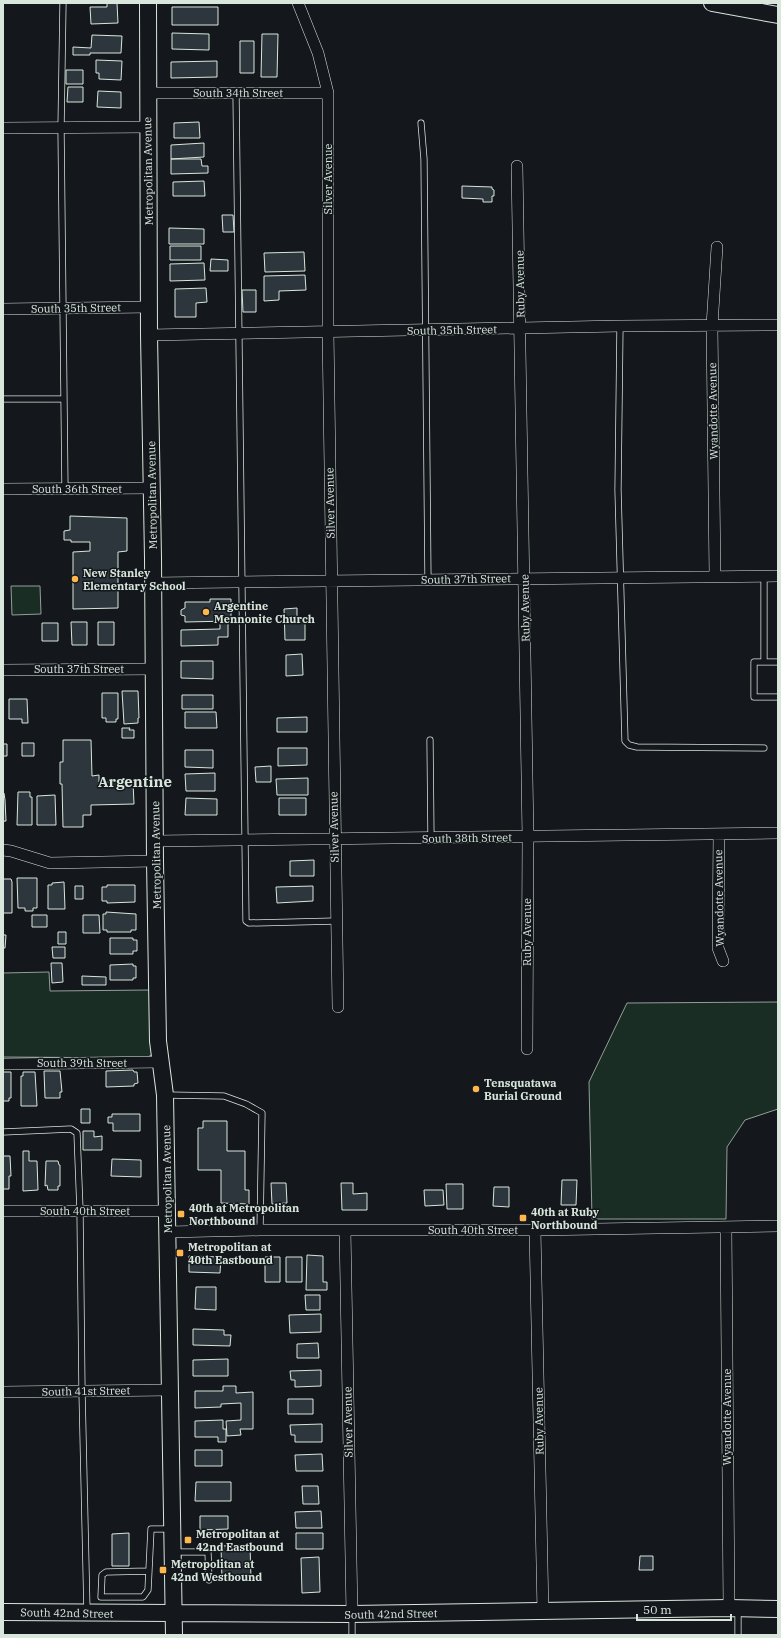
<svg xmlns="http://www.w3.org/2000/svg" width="781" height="1638" font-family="'IBM Plex Serif',serif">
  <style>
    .green { fill: #1a2d24; stroke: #939e99 }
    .building { fill: #2c363c; stroke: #d8e6dc }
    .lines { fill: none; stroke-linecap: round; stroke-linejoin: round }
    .lane-casing { stroke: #d8e6dc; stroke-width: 7 }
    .street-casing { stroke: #d8e6dc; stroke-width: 12 }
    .secondary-casing { stroke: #d8e6dc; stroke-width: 18 }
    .lane { stroke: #14181c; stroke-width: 5.5 }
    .street { stroke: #14181c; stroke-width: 11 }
    .secondary { stroke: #14181c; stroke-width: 16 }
    .poi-dot { fill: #ffb74d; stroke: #14181c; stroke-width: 1.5 }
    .labels { text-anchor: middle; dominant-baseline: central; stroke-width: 3; stroke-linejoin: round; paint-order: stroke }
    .street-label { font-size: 11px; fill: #d8e6dc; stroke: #14181c }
    .poi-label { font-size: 11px; font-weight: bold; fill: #d8e6dc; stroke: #14181c; text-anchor: start }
    .district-label { font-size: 15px; font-weight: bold; fill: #d8e6dc; stroke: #14181c }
  </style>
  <rect width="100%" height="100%" fill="#14181c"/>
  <path class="green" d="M11 586H40L41 614 12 615Z
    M49 972 50 991 151 990 153 1054 146 1058 3 1057V973Z
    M778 1002V1109L745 1120 727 1147 726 1219H592L589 1082 627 1003Z"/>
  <path class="building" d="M107 3H117L118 23 91 24 90 7H107Z
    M172 7H218V25H172Z
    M172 33 209 34V50L172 49Z
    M262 34H278L277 77H261Z
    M92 35 122 36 121 53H90V55H73V47L91 48Z
    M240 41H254V73H240Z
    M96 60 122 61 121 80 99 79V73H96Z
    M217 61V77L171 78V62Z
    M66 70H83V84H66Z
    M68 87H83V102H67Z
    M98 91 121 92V108L97 107Z
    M199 122 200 138H174V123Z
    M204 143V157L171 159V145Z
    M171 159H201L202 166H208V173L171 174Z
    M204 181 205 196H173V182Z
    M462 186 492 187V189L494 190V196H492V202H483V199L462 198Z
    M222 215H233L234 232H223Z
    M169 228 204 229V244H169Z
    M170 246H201V260H170Z
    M304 252 305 271 265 272 264 253Z
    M211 259 228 260V271H210Z
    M204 263 205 280 170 281V264Z
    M305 275 306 290 279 291V300L264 301V276Z
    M206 288 207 302 196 303V317H175V289Z
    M242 290H256V312H243Z
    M70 516 127 518V551L118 552V608L73 609V552L90 551V542H71V540H64V531L70 530Z
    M210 599H231V621L185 622V616L181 615V610L185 608V602H210Z
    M297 608V620H305V640H285L284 609Z
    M71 622H87V645H72Z
    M98 622H114V645H98Z
    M42 623H58V641H42Z
    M220 623H228V637H218V645L181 646V630L220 629Z
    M302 654 303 675 286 676V655Z
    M181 661H213V679L181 678Z
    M122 691H138L139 718H138V723L124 724Z
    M102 693H118V719H116V722H106V718H102Z
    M182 695H213V709H182Z
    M9 699H27L28 723H22V719H9Z
    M185 712H216L217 728H185Z
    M307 717V732H277V718Z
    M122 728H130L129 730H134V738H122Z
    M63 740H91L92 776 99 775V782H133L134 804 91 805V815H83V827H63L62 784H60V762H63Z
    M22 743H34V756H22Z
    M3 744H7V756H3Z
    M278 748H307V765L278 766Z
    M185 750H213V768L185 767Z
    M271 766V782H256L255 767Z
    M215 773V791H186L185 774Z
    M308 778V795H277L276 779Z
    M18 792H30V797H32V825H17Z
    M3 793H4L5 800 6 821H4L3 824Z
    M55 795 56 825H37V796Z
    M186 798 217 799V815H185Z
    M279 798H306V815H279Z
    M314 860V876H290V861Z
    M17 878H37V908H33V911H25V908H18Z
    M3 879H11L12 882V913H3Z
    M64 882 65 909H48V885H52V883Z
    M107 885H135V902L107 903V901H102V887H107Z
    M75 886H83V899H75Z
    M313 886V901L277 903 276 887Z
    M106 912 136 914V930H131V932H107V930H103V914H106Z
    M32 915H47V927H32Z
    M83 915H99L100 933H83Z
    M58 932H66V944H58Z
    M3 935H6L5 948H3Z
    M110 938H133V940H137V951H133V954H110Z
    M52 947H65V958H53Z
    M51 963H62L63 982 52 983Z
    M133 964V966H136V978H133V980H110V965Z
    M82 976 106 977V985H82Z
    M133 1070 134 1072H137L138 1083 134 1084V1086L106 1087V1071Z
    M44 1071H60L62 1092H60V1098H45Z
    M3 1072H11V1098H9V1101H3Z
    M23 1072H35L37 1106H21V1076H23Z
    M81 1109H90V1123H81Z
    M112 1114H140V1131H113V1123H108V1117H112Z
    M203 1121H227V1151H245V1190H249V1204L221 1203V1170H198V1128H203Z
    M83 1131H94V1137L102 1136V1150H83Z
    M23 1151H29V1161H37L38 1190 23 1191Z
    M3 1156H10L11 1176H9V1189H3Z
    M112 1159 141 1160V1177L111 1176Z
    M46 1161H58L59 1165H60V1186H58V1190H48L47 1185 45 1186Z
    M562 1180H577L576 1205H561Z
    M271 1183H286L287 1203 272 1204Z
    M341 1183H353V1194L367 1193V1210H342Z
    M446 1184H463V1209H447Z
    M494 1187H509V1207L493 1206Z
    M424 1190H443L444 1205 425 1206Z
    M307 1255 323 1256V1282H327V1290H306Z
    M189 1256 221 1257 220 1273 189 1272Z
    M265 1257H280V1282H265Z
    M286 1257H302V1282H286Z
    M196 1287H216V1310L195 1309Z
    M305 1295H320V1310H306Z
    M321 1314V1332L290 1333 289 1315Z
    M193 1329 224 1330V1335H231L230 1346 193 1345Z
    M318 1343 319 1358H297V1344Z
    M228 1359V1376H193V1360Z
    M321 1370V1386L295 1387V1380H291L290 1371Z
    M223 1386H236V1393L253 1392V1429H240L241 1435 227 1436 226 1421 241 1420V1403L221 1404V1407L195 1408V1391H223Z
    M288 1399H313V1414H288Z
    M223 1420V1429H226V1442H218V1437H195V1421Z
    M322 1424V1442H295V1435H291L290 1425Z
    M195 1450H222V1466H195Z
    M322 1454 323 1471H296L295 1455Z
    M196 1482H231V1501H195Z
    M302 1486H318L319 1504H303Z
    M321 1511 322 1528H296L295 1512Z
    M200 1516H228V1529L200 1530Z
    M129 1533V1566H112V1534Z
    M296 1533H323V1549H296Z
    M250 1545 251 1579 222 1580 221 1546Z
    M640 1556H653V1570H639Z
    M319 1557 320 1592 302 1593 301 1558Z"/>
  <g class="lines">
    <g class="lane-casing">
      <path id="lane" d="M63 3 61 128 65 489
        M236 93 246 921 249 923 336 921
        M421 123 424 159 428 580
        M620 326 618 490 625 741 629 745 637 747 764 748
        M3 399H64
        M764 576V662
        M778 662H754V697H778
        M430 740 431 838
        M166 1095 224 1096 246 1104 262 1113 260 1230
        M3 1132 71 1129 77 1133 80 1210 82 1391 87 1612
        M175 1552H208L209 1580
        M149 1571 106 1572 102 1575 101 1597H143L148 1590 151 1529H172
        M352 1635V1615
        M738 1635V1610"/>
    </g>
    <g class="street-casing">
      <path id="street" d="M298 3 318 53 328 93V331L338 1007
        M148 93H328
        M3 128 148 127
        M517 166 528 837 527 1049
        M3 309 149 307
        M149 335 620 326 778 325
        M3 489 151 488
        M715 576 712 326 717 247
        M153 583 778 576
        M3 670 154 669
        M719 834 718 948 723 961
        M155 841 778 833
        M3 850 11 851 50 863 155 861
        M3 1064 160 1062
        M3 1211H168
        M726 1227 729 1608
        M345 1230 352 1614
        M535 1230 543 1612
        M168 1232 260 1230H535L778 1226
        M3 1392 169 1390"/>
    </g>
    <g class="secondary-casing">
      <path id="secondary" d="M148 3 149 335 153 558 155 861 158 1041 165 1095 174 1635
        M712 3 778 15
        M3 1612 352 1614 729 1608 778 1609"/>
    </g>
    <use href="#lane" class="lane"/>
    <use href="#street" class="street"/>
    <use href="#secondary" class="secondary"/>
  </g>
  <g class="poi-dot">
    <circle cx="75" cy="579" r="4"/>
    <circle cx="206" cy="612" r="4"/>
    <circle cx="476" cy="1089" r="4"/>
    <rect x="177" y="1210" width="8" height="8" rx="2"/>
    <rect x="519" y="1214" width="8" height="8" rx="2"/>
    <rect x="176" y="1249" width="8" height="8" rx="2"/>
    <rect x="184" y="1536" width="8" height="8" rx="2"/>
    <rect x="159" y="1566" width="8" height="8" rx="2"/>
  </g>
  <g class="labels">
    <g class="street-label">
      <text x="238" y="93">South 34th Street</text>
      <text transform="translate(148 171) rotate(-91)">Metropolitan Avenue</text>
      <text transform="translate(328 179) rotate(-90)">Silver Avenue</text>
      <text transform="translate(520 284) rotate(-91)">Ruby Avenue</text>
      <text transform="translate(76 308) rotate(-1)">South 35th Street</text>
      <text transform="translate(452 330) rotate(-1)">South 35th Street</text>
      <text transform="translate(713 411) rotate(-91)">Wyandotte Avenue</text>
      <text x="77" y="489">South 36th Street</text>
      <text transform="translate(152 495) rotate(-91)">Metropolitan Avenue</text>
      <text transform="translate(330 503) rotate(-91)">Silver Avenue</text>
      <text transform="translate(466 579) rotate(-1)">South 37th Street</text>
      <text transform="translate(525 608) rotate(-91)">Ruby Avenue</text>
      <text x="79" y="669">South 37th Street</text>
      <text transform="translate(334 827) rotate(-91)">Silver Avenue</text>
      <text transform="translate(467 838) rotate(-1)">South 38th Street</text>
      <text transform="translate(156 855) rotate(-91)">Metropolitan Avenue</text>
      <text transform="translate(719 898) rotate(-91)">Wyandotte Avenue</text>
      <text transform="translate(527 932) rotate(-90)">Ruby Avenue</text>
      <text x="82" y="1063">South 39th Street</text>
      <text transform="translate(167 1179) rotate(-91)">Metropolitan Avenue</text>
      <text x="85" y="1211">South 40th Street</text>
      <text x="473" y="1230">South 40th Street</text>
      <text transform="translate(86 1391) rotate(-1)">South 41st Street</text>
      <text transform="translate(727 1417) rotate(-90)">Wyandotte Avenue</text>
      <text transform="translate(539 1421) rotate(-91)">Ruby Avenue</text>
      <text transform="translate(348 1422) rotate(-91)">Silver Avenue</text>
      <text transform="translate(67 1613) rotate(1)">South 42nd Street</text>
      <text transform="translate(391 1614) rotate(-1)">South 42nd Street</text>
    </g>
    <g class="poi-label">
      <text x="83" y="573">New Stanley<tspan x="83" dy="13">Elementary School</tspan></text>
      <text x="214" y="606">Argentine<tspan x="214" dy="13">Mennonite Church</tspan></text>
      <text x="484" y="1083">Tensquatawa<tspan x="484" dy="13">Burial Ground</tspan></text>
      <text x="189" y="1208">40th at Metropolitan<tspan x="189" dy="13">Northbound</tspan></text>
      <text x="531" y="1212">40th at Ruby<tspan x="531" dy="13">Northbound</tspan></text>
      <text x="188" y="1247">Metropolitan at<tspan x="188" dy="13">40th Eastbound</tspan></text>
      <text x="196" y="1534">Metropolitan at<tspan x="196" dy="13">42nd Eastbound</tspan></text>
      <text x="171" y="1564">Metropolitan at<tspan x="171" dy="13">42nd Westbound</tspan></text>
    </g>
    <g class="district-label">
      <text x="135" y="781">Argentine</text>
    </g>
  </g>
  <rect width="781" height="1638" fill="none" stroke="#d8e6dc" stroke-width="8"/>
  <path d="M637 1614v6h94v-6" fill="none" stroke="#d8e6dc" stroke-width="2"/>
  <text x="643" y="1614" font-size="12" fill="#d8e6dc" stroke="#14181c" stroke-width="3" paint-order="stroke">50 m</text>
</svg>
